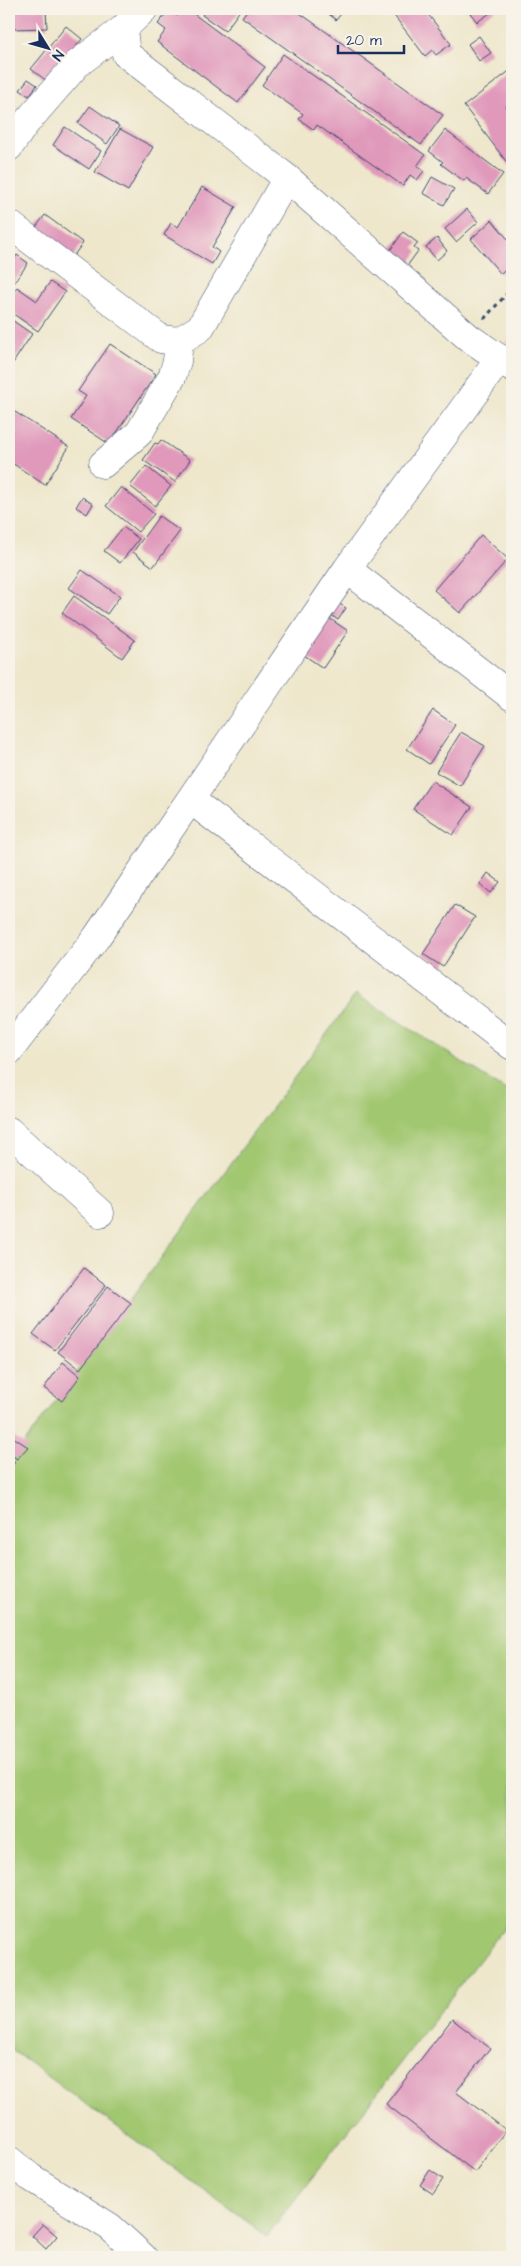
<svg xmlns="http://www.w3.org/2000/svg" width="521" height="2266" font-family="'Architects Daughter',sans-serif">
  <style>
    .green { fill: #a2c771; stroke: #5e7b68 }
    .building { fill: #e099bb }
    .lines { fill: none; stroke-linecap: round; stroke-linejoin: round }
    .minor-casing { stroke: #3b4b6e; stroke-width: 29 }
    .path { stroke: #3b4b6e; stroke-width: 3; stroke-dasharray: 4 4; stroke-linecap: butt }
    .minor { stroke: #fff; stroke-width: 28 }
  </style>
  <rect width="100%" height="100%" fill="#f7f3e8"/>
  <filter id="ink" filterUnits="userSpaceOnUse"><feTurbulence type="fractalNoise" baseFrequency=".02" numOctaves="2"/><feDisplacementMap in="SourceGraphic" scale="10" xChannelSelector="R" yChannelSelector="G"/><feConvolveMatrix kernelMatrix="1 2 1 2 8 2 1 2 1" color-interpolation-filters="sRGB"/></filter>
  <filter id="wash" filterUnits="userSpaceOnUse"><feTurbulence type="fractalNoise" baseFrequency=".0096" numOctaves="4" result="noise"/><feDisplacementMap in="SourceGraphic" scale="20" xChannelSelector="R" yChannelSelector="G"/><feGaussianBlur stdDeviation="1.12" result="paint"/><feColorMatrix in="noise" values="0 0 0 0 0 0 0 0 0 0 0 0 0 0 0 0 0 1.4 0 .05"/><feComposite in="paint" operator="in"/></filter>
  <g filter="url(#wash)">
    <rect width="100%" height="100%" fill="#eee7cc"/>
    <path class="green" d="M356 994 512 1094V1918L267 2236 9 2048V1464Z"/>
    <g id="blocks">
      <path class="building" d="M13 9H46L47 28 13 29Z
        M182 9H187L265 67 238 103 157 42 166 30 158 24 169 10 177 16Z
        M207 9H241L225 31 202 15Z
        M248 9H294L443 115 421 145 242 17Z
        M323 9H345L336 20Z
        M389 9H424L451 44 436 55 432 50 425 56Z
        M467 9H496L477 22Z
        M66 26 82 39 48 82 31 69Z
        M479 36 491 53 479 61 468 44Z
        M283 54 425 155 417 166 424 171 417 180 410 175 403 186 317 125 314 130 299 119 303 114 262 85Z
        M512 69V101L506 106 512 115V169L464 106Z
        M28 79 37 85 29 96 20 90Z
        M90 106 119 126 107 144 78 123Z
        M65 127 101 151 89 169 53 145Z
        M120 129 153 147 128 191 95 172Z
        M445 130 503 174 488 194 466 178 464 181 441 164 443 162 429 151Z
        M432 177 454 189 444 205 423 193Z
        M202 187 236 207 212 247 219 252 212 264 164 235 171 223 178 227Z
        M467 209 478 222 456 242 445 229Z
        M45 215 83 243 68 263 30 235Z
        M492 220 512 244V264L501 274 471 239Z
        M403 232 418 243 414 248 418 251 407 266 389 252Z
        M437 238 447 251 437 260 426 247Z
        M17 255 28 263 9 290V267Z
        M50 282 65 292 38 331 9 311V298L17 287 37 301Z
        M9 318 32 334 13 363 9 360Z
        M512 337V347L507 342Z
        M110 344 156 374 109 444 71 419 86 396 78 391Z
        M9 408 69 447 45 485 9 461Z
        M161 440 190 460 175 482 143 460 155 443 158 444Z
        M146 466 171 486 155 506 130 486Z
        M121 487 154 514 138 532 106 506Z
        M82 497 93 504 87 514 76 507Z
        M159 516 180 531 153 567 133 552Z
        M123 527 139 539 120 563 104 551Z
        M481 535 508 559 460 613 434 590Z
        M82 570 120 596 107 614 69 588Z
        M74 596 135 640 122 658 62 613Z
        M333 600 346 608 338 620 325 611Z
        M326 616 348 631 323 668 301 653Z
        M433 710 455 725 429 764 407 749Z
        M461 732 485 746 460 786 436 772Z
        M432 781 472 807 453 835 413 809Z
        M488 873 500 882 491 893 480 884Z
        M455 905 475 917 443 967 423 954Z
        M84 1268 106 1285 55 1350 33 1334Z
        M108 1286 131 1303 80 1369 58 1352Z
        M63 1362 80 1376 62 1401 44 1388Z
        M10 1435 28 1447 17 1459 9 1453Z
        M9 1457 15 1462 9 1470Z
        M452 2019 490 2048 456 2092 506 2130 475 2172 386 2104Z
        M430 2170 443 2179 433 2194 420 2185Z
        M43 2224 57 2236 46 2249 32 2236Z"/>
    </g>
  </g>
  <g filter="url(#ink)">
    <use href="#blocks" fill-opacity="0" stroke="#3b4b6e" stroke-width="1"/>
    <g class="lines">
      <g class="minor-casing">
        <path id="minor" d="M123 29 126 54 287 178 468 337 512 367
          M9 147 25 124 77 64 123 29 144 9
          M9 224 161 339 179 341 200 328 287 178
          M103 464 139 433 172 377 177 361 179 341
          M347 569 512 697
          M191 800 512 1046
          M9 1051 96 938 347 569 500 358
          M9 1131 100 1213
          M9 2160 30 2177 110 2227 143 2257"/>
      </g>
      <path class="path" d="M484 319 512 288"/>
      <use href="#minor" class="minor"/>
    </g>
  </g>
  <rect width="521" height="2266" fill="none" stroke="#f7f3e8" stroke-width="30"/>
  <g transform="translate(48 48) rotate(127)" stroke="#f7f3e8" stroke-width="4" paint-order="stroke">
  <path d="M0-4L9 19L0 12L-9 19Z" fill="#1b2f5e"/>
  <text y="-8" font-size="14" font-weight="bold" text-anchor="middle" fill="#1b2f5e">N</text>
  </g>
  <path d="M338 45v8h66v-8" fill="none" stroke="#1b2f5e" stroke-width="2.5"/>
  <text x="346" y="45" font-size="15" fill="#1b2f5e" stroke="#f7f3e8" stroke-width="4" paint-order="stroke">20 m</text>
</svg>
